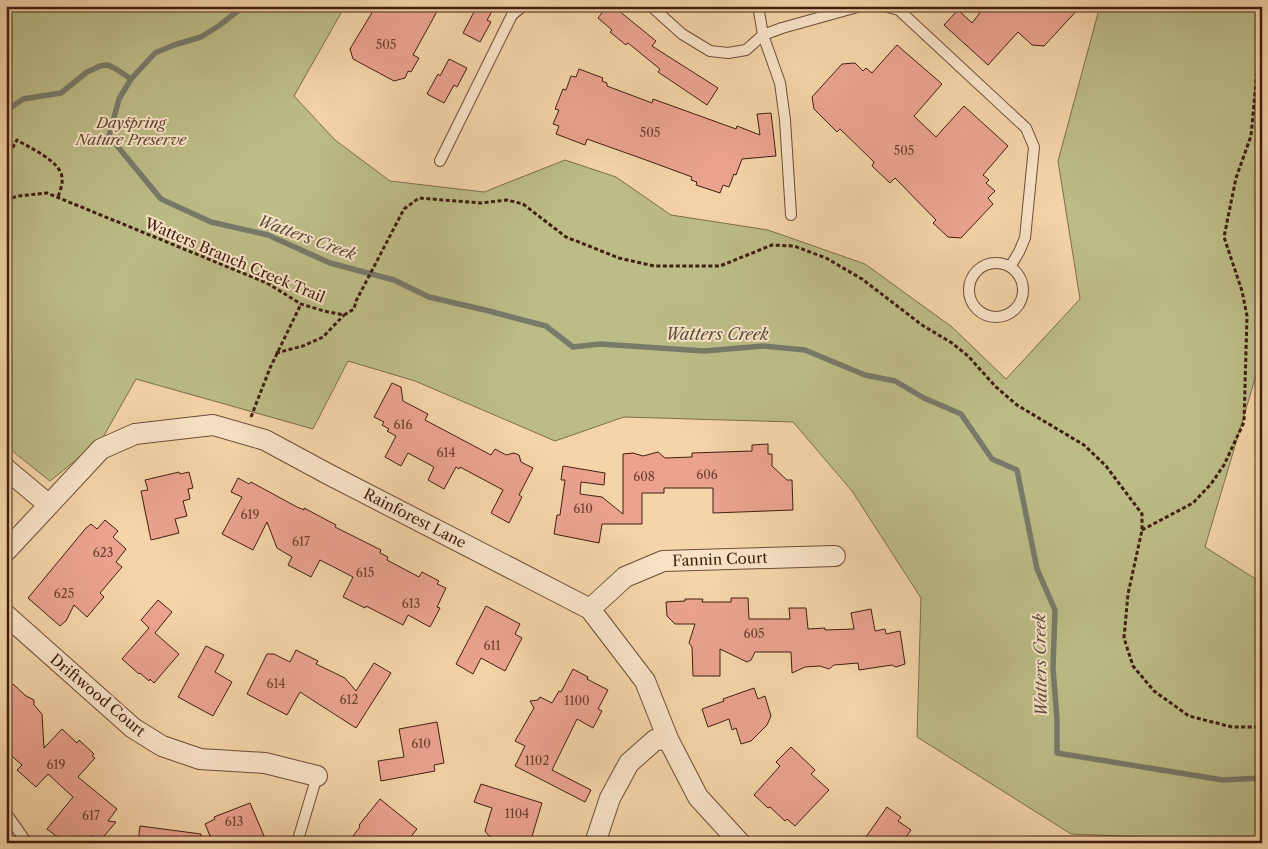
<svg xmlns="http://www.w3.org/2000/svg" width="1268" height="849" font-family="'Libre Caslon Text',serif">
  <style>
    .green { fill: #bcbc87; stroke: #7e6d4c }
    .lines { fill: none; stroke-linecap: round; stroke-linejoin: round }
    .stream { stroke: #787a6a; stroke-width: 5.5 }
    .building { fill: #eba38f; stroke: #411e11 }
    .service-casing { stroke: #6e4c37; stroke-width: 12 }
    .minor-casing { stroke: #6e4c37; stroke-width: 22 }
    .path { stroke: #411e11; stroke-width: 3; stroke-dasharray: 4 2.5; stroke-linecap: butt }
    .service { stroke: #f8e3c6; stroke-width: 10 }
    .minor { stroke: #f8e3c6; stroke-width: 20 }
    .labels { text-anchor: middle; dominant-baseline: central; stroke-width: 4; stroke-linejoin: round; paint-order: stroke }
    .number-label { font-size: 12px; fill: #6c3f30 }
    .park-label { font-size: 15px; font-style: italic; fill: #60462e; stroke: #f8e3c6 }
    .street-label { font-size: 15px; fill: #411e11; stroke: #f8e3c6 }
    .water-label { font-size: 16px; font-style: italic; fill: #5c4c3d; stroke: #f8e3c6 }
  </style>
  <rect width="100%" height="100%" fill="#f4d4a8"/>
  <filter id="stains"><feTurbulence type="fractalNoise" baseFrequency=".004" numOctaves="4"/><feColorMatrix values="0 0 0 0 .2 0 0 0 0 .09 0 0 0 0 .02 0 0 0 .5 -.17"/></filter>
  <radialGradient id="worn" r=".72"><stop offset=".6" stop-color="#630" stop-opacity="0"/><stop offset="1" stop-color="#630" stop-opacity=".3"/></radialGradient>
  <path class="green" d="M6 6H345L294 96 335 140 390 181 484 192 565 160 616 177 671 215 768 230 865 264 952 327 1006 379 1080 299 1058 161 1100 6H1262V355L1205 547 1262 583V842L1071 834 917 737 921 598 852 491 793 422 624 417 555 441 415 381 348 361 313 429 136 379 102 439 50 481 6 446Z"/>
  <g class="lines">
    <path class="stream" d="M244 6 220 25 201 37 174 45 155 53 131 79 119 99 109 136 161 199 211 222 268 235 330 263 394 280 429 297 485 310 546 326 573 347 600 344 704 351 763 346 805 350 865 375 895 381 924 398 961 414 992 459 1017 470 1037 569 1055 610 1053 668 1057 720V753L1223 780 1262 778
      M6 111 23 99 61 93 87 72 100 66 108 65 116 69 131 79"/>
  </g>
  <path class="building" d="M376 6H440L413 55 419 58 411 72 408 71 405 78 394 81 353 59 350 49Z
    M477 6H495L487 20 491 22 480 42 463 33Z
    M607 6H613L656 41 652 46 718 88 707 105 658 72 660 69 628 43 626 45 610 32 612 30 598 18Z
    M985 6H1081L1044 46 1032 45 1018 32 988 65 944 25 958 10 972 23Z
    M897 45 942 84 914 116 936 137 964 106 1008 146 983 175 989 180 986 183 995 191 988 198 993 204 961 238 948 237 933 223 936 220 895 178 890 183 872 166 874 162 840 129 837 132 814 109 812 97 842 64 855 63 863 71 866 68 872 73Z
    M449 59 467 68 457 87 454 85 444 103 427 94 438 74 440 76Z
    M579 69 603 78 602 81 607 83V86L652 103 653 99 736 129 737 126 760 135 757 114 771 113 776 156 742 159 736 175 734 174 729 187 723 185 720 193 696 185 697 182 691 180 692 177 646 160 587 139 585 145 556 134 559 126 553 124 559 110 555 109 563 89 566 90 571 76 576 77Z
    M392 383 401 387 403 401 428 414 425 420 491 455 495 449 506 455 514 453 519 455 521 462 533 468 519 495 522 497 509 523 491 513 503 490 460 467 459 469 456 467 444 489 428 480 434 467 408 453 401 466 385 457 396 436 387 431 389 429 382 425 384 422 374 417Z
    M768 444V454H772V466L787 480H792L793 510 713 513V488H664V493H642V524H602L599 543 554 534 557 515H560L565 480H561L563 466 605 473 604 485 581 482 580 494 602 497 623 514V454L633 453 643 456 658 452 665 458 692 457V453L752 451V445Z
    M179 472 180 474 189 472 193 488 188 489 190 499 183 501 187 516 175 519 179 533 151 540 141 491 148 490 145 480Z
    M238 478 249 484 251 482 297 507 304 510V508L336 525 335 527 381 550 380 553 388 557 387 560 419 577 422 572 439 581 437 584 446 588 437 607 440 608 430 627 408 615 403 625 366 606 365 608 343 597 353 577 320 560 311 577 288 565 292 557 277 548 267 522 253 550 222 534 242 497 231 492Z
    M105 520 118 531 113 537 126 549 116 562 122 567 100 593 104 597 87 617 74 605 66 621 60 626 28 598 86 528 91 524 97 529Z
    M731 598H748L749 619H790L789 608H806L808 629 825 628V630L854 629 851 613 871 609 875 631 885 629 886 634 900 631 905 664 896 667 892 665 859 670 858 663 834 665 829 669 820 666 805 667 792 673 791 652H755L751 660 747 662 720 649V676H693L692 647 689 643 695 624H675L667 616 666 602 685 601V599H703L702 602H731Z
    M158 600 172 612 155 633 179 654 154 683 150 679 149 681 140 673 139 674 122 659 149 628 141 620Z
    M486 606 520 624 515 634 522 638 505 671 481 658 473 674 456 664Z
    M206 646 224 655 215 672 232 682 213 716 178 697Z
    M296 650 318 661 316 664 345 678 356 691 374 663 391 673 356 728 300 692 287 715 247 694 267 654H274L290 662Z
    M573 669 588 677 587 679 608 690 598 709 602 711 593 728 577 719 552 770 591 790 585 802 515 766 525 746 515 741 534 708 530 701 538 700 540 697 552 703 559 691 561 692Z
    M13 684 26 696 34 700V705L42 714 44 748 62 729 77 743 79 740 94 754 92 756 95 758 78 777 117 809 108 821 116 822 100 841 93 836 85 839 73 838 69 843H65L47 829 73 797 48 774 36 787 17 770 22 765 6 751V692Z
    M754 688 758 699 765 696 771 716 767 725 751 741 741 744 736 728 732 730 729 719 708 727 702 709 724 701 723 699Z
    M437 722 444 763 434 765 435 771 381 781 378 761 404 757 399 729Z
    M791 747 815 770 811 774 829 790 795 826 787 819 785 821 770 807 768 808 754 795 780 766 776 762Z
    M481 784 542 803 530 843H510L489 836 485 831 492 808 474 802Z
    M380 799 417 829 406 843H361L353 836 360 827 359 825Z
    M250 803 267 843H213L205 824 215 819 214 817Z
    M887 807 901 817 898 821 911 830 902 843H874L866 837Z
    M140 826 201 834V843H138Z"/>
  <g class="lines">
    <g class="service-casing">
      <path id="service" d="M651 6 682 34 710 51 728 53 746 50 763 35 782 28 861 6
        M758 6 763 35 780 83 785 120 791 215
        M884 6 899 10 1026 128 1034 147 1025 238 1019 252 1010 267
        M440 161 512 15 523 6
        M969 290a27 27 0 1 1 54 0a27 27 0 1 1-54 0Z
        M6 813 27 843
        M297 843 317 776"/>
    </g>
    <g class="minor-casing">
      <path id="minor" d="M6 469 49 505
        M6 551 101 449 135 434 213 425 265 440 328 474 590 609 645 681 668 739 698 797 740 843
        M590 609 625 577 663 561 835 556
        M6 615 133 728 162 746 200 759 265 763 317 776
        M595 843 610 798 629 763 655 740 668 739"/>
    </g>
    <path class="path" d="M6 159 17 140C30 148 60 161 62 177 63 184 60 191 58 197
      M6 200 18 196 47 193 267 283 301 304 324 311 344 315 354 309 356 301 404 209 419 198 481 203 507 200 523 204 566 237 619 258 654 266H720L772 245 794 246 826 258 862 279 922 325 952 343 968 356 996 387 1017 405 1084 445 1106 466 1142 514V530L1128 594 1124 638 1133 666 1154 691 1189 716 1232 727H1262
      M276 353 303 346 323 337 344 315
      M251 417 270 368 301 304
      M1142 530 1193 503 1211 484 1224 465 1244 422 1247 316 1242 291 1224 237 1236 178 1251 136 1260 39 1256 6"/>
    <use href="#service" class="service"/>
    <use href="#minor" class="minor"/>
  </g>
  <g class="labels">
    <g class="number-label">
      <text x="386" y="44">505</text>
      <text x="650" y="132">505</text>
      <text x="904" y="150">505</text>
      <text x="403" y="424">616</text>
      <text x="446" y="452">614</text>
      <text x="707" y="474">606</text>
      <text x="644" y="476">608</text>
      <text x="583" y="508">610</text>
      <text x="250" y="514">619</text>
      <text x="301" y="541">617</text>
      <text x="103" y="552">623</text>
      <text x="365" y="572">615</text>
      <text x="64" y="593">625</text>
      <text x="411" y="603">613</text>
      <text x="754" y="633">605</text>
      <text x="492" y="645">611</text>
      <text x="276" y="683">614</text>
      <text x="349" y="699">612</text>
      <text x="577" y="700">1100</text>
      <text x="421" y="743">610</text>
      <text x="537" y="760">1102</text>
      <text x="56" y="764">619</text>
      <text x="517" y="813">1104</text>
      <text x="91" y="815">617</text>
      <text x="234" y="821">613</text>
    </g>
    <g class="park-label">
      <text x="131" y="122">Dayspring<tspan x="131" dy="17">Nature Preserve</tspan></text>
    </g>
    <g class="street-label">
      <text transform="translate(235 260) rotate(23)">Watters Branch Creek Trail</text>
      <text transform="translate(415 518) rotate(27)">Rainforest Lane</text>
      <text transform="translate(720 559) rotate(-2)">Fannin Court</text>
      <text transform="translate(98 695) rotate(40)">Driftwood Court</text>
    </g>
    <g class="water-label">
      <text transform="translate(307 237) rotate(20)">Watters Creek</text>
      <text x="717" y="334">Watters Creek</text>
      <text transform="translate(1040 665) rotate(-91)">Watters Creek</text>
    </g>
  </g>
  <rect width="1268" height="849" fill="none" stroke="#f4d4a8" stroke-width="25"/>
  <rect x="8" y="8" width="1253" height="834" fill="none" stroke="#411e11" stroke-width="2.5"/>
  <rect x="12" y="12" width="1243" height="824" fill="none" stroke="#411e11"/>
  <rect width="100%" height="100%" filter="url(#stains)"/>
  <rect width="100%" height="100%" fill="url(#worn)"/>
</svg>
